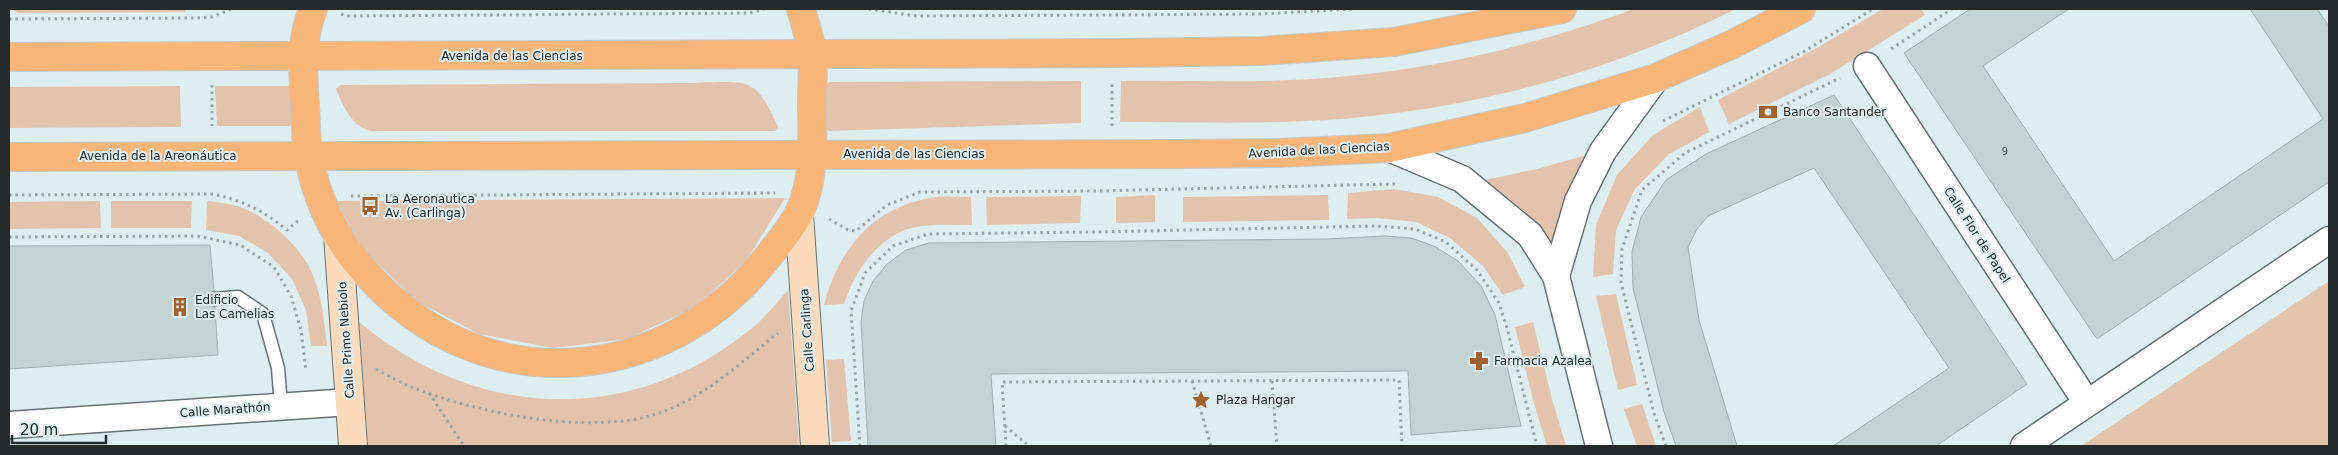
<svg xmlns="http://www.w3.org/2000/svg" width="2338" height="455" font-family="'DejaVu Sans',sans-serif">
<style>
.green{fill:#e4c3ac}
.building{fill:#c3d2d3;stroke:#a1afb0}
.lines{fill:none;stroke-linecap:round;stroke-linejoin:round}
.lane-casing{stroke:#667375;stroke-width:15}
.street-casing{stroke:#667375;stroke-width:29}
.secondary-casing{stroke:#667375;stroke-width:30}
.primary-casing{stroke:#c6c8c8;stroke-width:30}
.path{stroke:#99a5a6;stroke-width:3;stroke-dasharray:2.5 4;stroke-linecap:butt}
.lane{stroke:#fff;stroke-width:12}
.street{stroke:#fff;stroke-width:26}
.secondary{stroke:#fcdbbc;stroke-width:28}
.primary{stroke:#f9b678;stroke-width:28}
.labels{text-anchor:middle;stroke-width:4;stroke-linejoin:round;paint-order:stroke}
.number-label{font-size:10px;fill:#4c5454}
.street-label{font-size:12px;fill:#242a2a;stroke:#deedef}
.poi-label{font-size:12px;fill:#242a2a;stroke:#deedef;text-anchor:start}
</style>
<rect width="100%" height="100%" fill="#deedef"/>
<g class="green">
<path d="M11,9H185V12L18,13Z"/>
<path d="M1634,9H1736C1616,69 1486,106 1352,118C1275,125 1197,122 1120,122L1121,81C1196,80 1273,84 1348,76C1446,67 1541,43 1634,9Z"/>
<path d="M1883,9H1921L1925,15L1830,74L1729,124L1718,100L1815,49Z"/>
<path d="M1081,81V123L829,131L826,128V85L829,82Z"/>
<path d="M686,83C700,83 733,80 745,84C762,89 771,112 778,127L775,131H371C352,127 343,106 336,89L340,85Z"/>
<path d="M180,86L181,127L9,128V87Z"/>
<path d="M215,86H291L293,124L289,126H217Z"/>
<path d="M1700,107L1709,132L1669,154L1635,189L1616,230L1613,274L1593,277L1596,225L1617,175L1653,135Z"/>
<path d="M1587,155L1554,259C1532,222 1518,206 1485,180L1537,169Z"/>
<path d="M1394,189L1438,197L1477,218L1508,253L1525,287L1503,295L1483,266L1450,238L1416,222L1377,218L1347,219L1348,193Z"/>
<path d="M1155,195V222L1116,223V197Z"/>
<path d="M1328,195L1329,220L1183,222V197Z"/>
<path d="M1081,196L1080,223L987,225L986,197Z"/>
<path d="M971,197L972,225C955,225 938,224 921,226C882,231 855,269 844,304L824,305C838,252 869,211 925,199C939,195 956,197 971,197Z"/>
<path d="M785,198L747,260L696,307L627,339L553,348L479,334L416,301L364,250L336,201Z"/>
<path d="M100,201L101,228L9,229V202Z"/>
<path d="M111,201H192L191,228H111Z"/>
<path d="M207,201C216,202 225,203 233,205C263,212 298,243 311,271C322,294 324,321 327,346H311L306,310L292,279L268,253L239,236L206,230Z"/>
<path d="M2329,281V446H2081Z"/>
<path d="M788,290L799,446H368L359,322C475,419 626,427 746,333C762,321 775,305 788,290Z"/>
<path d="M1616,294L1637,385L1618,390L1596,296Z"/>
<path d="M1533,322L1552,399L1566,446H1547L1534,404L1515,327Z"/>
<path d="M844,359L851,441L832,442L826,360Z"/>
<path d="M1642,404L1656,446H1637L1624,409Z"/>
</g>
<g class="building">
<path d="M1970,9H2069L1983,66L2114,261L2323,119L2250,9H2317L2329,26V182L2097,339L1904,53Z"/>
<path d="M1834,95L2027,384L1936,446H1833L1949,368L1814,168L1708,216L1697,229L1688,247L1699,320L1737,446H1676L1664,412L1633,288L1632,252L1641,217L1666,180L1706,154Z"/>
<path d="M1385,236L1411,238L1434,246L1458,261L1481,286L1495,315L1521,426L1411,435L1408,371L991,374L996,446H868L861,322L864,301L873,281L887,264L906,250L929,243L1327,239Z"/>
<path d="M210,245L214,291L209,293L206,299L208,304L215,307L218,355L9,369V246Z"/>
</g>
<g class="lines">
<g class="lane-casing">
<path id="lane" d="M214,299L238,297L263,314L278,368L281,406"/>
</g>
<g class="street-casing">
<g id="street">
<path d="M1867,66L2087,403"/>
<path d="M1389,148L1462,179L1530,235L1556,276L1599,446"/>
<path d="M1556,276L1578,201L1603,151L1656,78"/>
<path d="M9,425L350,402"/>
<path d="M2024,446L2329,240"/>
</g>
</g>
<g class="secondary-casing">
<g id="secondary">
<path d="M799,214L815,446"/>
<path d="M338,235L353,446"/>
</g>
</g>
<g class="primary-casing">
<g id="primary">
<path d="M313,9C297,50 305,86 306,128C308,183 330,234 367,274C480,401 663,389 767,258C778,244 791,229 799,213C816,179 812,135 812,98C812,84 814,67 812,53C810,38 805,23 801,9"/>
<path d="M9,57L1124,53L1261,51L1394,42L1562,9"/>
<path d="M9,157L1181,154L1279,153L1389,148L1525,118L1656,78L1733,44L1801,9"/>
</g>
</g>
<g class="path">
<path d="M869,9L917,16L1260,14L1353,9"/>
<path d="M341,14L347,16L750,13L764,9"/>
<path d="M9,19L194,18L212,17L231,9"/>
<path d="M1891,49L1952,9"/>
<path d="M212,85V126"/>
<path d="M1663,121L1803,52L1873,9"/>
<path d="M1112,126V82"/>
<path d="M9,195L213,194C244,201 262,210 287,230L298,221"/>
<path d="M351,196L775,193"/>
<path d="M829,219L848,230L856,231L887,205L920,192L1093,191L1395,184"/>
<path d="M9,237L198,236L240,245L274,267L291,296L301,330L306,371"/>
<path d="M376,369C389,376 401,383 414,388C480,414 602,439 670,409C710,392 744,360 778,333"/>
<path d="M1192,381L1211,446"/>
<path d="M1272,381L1277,446"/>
<path d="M429,393L464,446"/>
<path d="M1005,426L1029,446"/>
<path d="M860,446L851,311L865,273L893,246L928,234L1093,232L1376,226L1415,229L1446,242L1477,270L1499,303L1507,328L1537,446"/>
<path d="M1006,446L1002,382L1399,380L1402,446"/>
<path d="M1666,446L1654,413L1621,283L1622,249L1642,190L1685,153L1840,78"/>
</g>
<use href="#lane" class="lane"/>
<use href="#street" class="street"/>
<use href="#secondary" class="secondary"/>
<use href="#primary" class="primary"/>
</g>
<defs>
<g id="bank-bare" transform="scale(1.5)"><path d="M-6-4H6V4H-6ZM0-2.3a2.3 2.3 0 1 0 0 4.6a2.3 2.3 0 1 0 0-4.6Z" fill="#a1602c" stroke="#deedef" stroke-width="2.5" paint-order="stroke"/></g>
<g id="bus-bare" transform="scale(1.5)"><path d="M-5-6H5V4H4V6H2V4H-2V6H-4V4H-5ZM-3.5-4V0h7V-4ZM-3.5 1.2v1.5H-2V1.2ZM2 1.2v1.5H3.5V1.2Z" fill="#a1602c" stroke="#deedef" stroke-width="2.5" paint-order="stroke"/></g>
<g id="building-bare" transform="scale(1.5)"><path d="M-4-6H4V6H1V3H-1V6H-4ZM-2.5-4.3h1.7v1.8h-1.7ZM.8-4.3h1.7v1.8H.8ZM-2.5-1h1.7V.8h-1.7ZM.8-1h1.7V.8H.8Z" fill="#a1602c" stroke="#deedef" stroke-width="2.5" paint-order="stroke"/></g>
<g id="pharmacy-bare" transform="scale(1.5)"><path d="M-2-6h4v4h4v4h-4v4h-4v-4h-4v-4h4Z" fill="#a1602c" stroke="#deedef" stroke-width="2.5" paint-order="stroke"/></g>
<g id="sight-bare" transform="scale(1.5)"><path d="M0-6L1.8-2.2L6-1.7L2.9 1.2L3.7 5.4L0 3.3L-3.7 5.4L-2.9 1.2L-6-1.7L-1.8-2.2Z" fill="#a1602c" stroke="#deedef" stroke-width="2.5" paint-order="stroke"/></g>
</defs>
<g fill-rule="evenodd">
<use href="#bank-bare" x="1768" y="112"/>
<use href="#bus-bare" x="370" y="206"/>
<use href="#building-bare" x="180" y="307"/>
<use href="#pharmacy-bare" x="1479" y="361"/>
<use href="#sight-bare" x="1201" y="400"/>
</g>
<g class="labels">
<g class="number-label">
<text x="2005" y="155">9</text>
</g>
<g class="street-label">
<text x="512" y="60">Avenida de las Ciencias</text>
<text transform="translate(1319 150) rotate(-3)" y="4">Avenida de las Ciencias</text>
<text x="914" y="158">Avenida de las Ciencias</text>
<text x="158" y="160">Avenida de la Areonáutica</text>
<text transform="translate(1977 235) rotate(57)" y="4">Calle Flor de Papel</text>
<text transform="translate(807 330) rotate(-94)" y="4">Calle Carlinga</text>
<text transform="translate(346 340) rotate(-94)" y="4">Calle Primo Nebiolo</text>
<text transform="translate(225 410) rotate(-4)" y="4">Calle Marathón</text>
</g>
<g class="poi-label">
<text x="1783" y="116">Banco Santander</text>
<text x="385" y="203">La Aeronautica<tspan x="385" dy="14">Av. (Carlinga)</tspan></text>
<text x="195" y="304">Edificio<tspan x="195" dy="14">Las Camelias</tspan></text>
<text x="1494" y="365">Farmacia Azalea</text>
<text x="1216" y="404">Plaza Hangar</text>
</g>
</g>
<rect width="2338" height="455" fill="none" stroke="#242a2a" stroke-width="20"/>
<path d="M12 435v8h94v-8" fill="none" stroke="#242a2a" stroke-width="2.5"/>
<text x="20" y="435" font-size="15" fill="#242a2a" stroke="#deedef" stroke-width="4" paint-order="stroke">20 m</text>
</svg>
